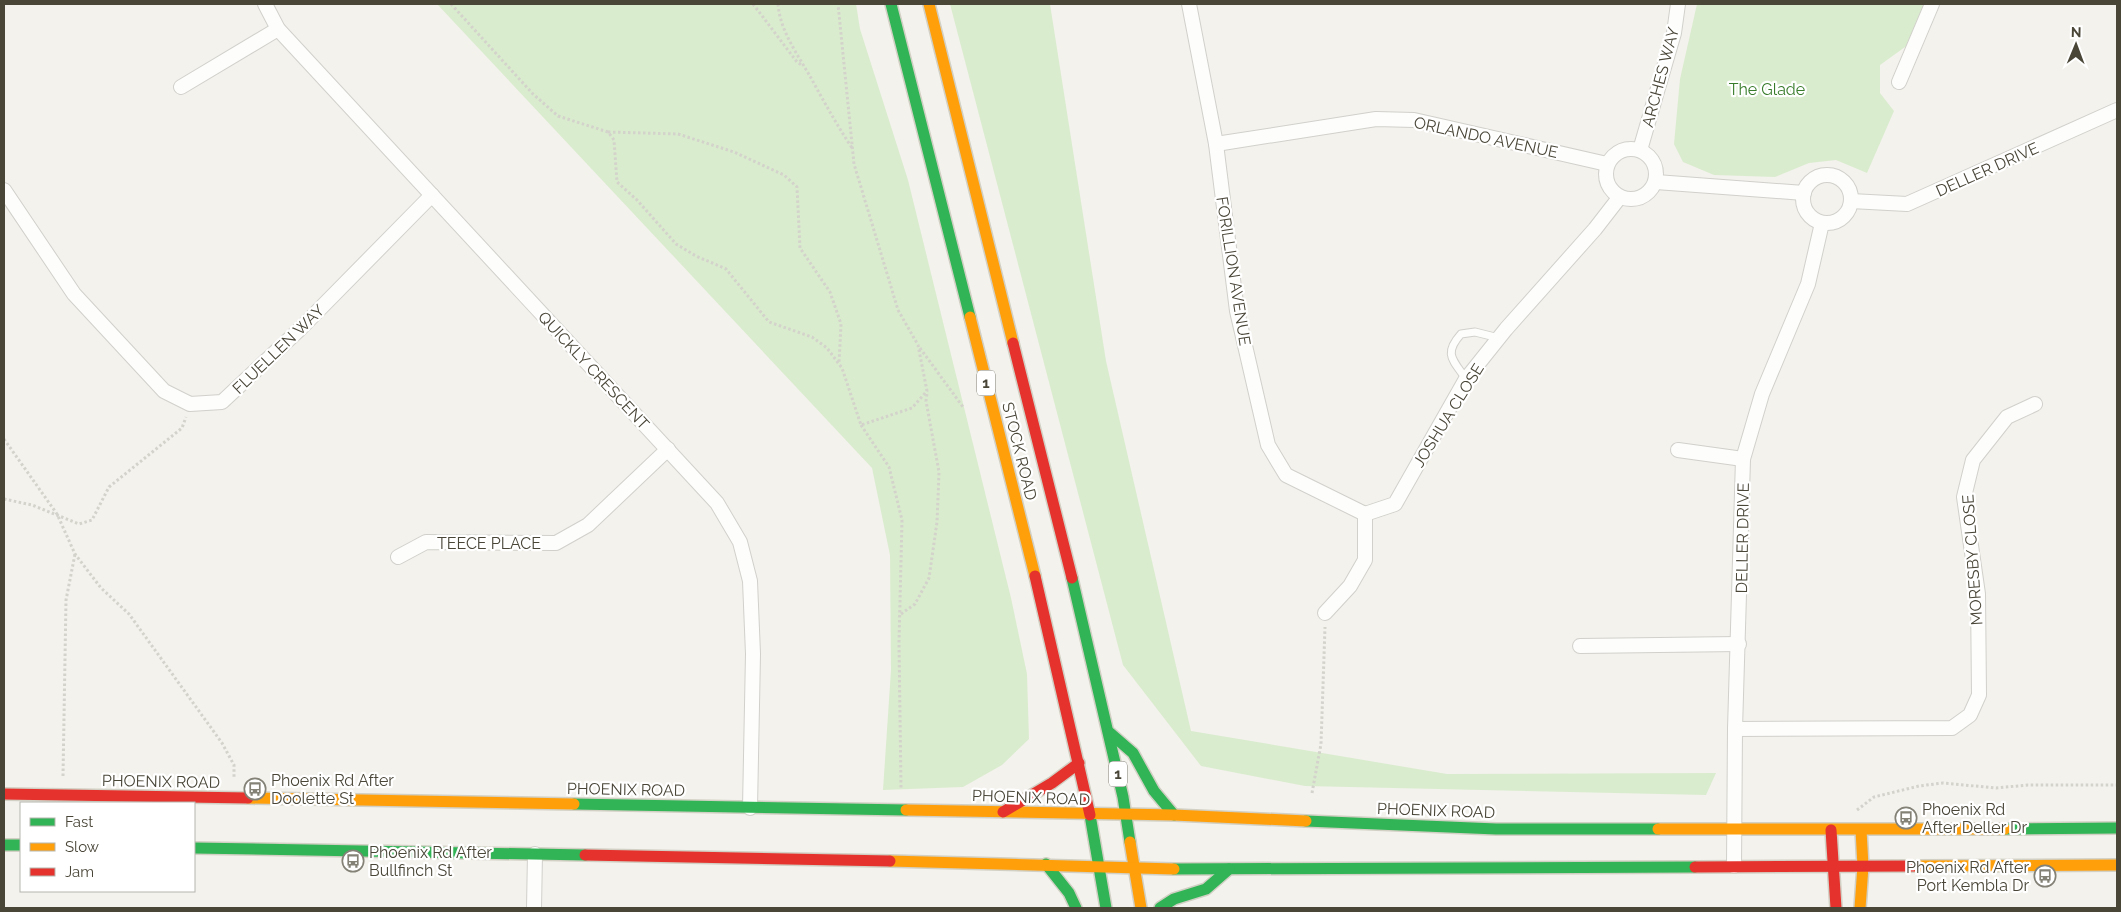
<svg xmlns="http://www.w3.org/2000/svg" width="2121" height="912" font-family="Raleway,sans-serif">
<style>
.green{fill:#daecce}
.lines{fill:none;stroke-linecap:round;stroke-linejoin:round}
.lane-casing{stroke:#d1d0cb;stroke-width:9}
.street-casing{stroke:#d1d0cb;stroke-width:16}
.fast-casing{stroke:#d2d0c4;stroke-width:14}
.slow-casing{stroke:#d2d0c4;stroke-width:14}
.jam-casing{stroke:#d2d0c4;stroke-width:14}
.path{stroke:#d3d2cb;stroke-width:3;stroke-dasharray:2.5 2.5;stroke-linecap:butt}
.lane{stroke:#fdfdfc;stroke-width:7}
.street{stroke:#fdfdfc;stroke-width:14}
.fast{stroke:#30b455;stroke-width:11}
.slow{stroke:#ff9f0a;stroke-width:11}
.jam{stroke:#e5322d;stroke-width:11}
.labels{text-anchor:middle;stroke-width:4.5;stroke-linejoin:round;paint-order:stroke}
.shield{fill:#fff;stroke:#807e74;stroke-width:1}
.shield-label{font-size:15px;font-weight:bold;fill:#494638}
.street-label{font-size:16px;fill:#494638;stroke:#fff}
.park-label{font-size:16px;fill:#387c2b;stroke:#fff}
.poi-label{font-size:16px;fill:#494638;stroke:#fff;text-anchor:start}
</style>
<rect width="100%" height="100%" fill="#f3f2ed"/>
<g class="green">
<path d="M437,4H856L860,29L908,180L1011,598L1027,674L1029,739L1002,765L963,787L883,790L891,670L890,555L872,468Z"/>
<path d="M950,4H1050L1106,361L1191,731L1447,774L1716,773L1706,795L1305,786L1201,766L1123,665Z"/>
<path d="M1697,4H1927L1912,42L1880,65V93L1894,111L1867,173L1836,160L1809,163L1775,177L1714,175L1683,162L1674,144L1680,79Z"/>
</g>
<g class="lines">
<g class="lane-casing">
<path id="lane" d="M1466,379C1453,360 1443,354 1461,334L1475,332L1499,338"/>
</g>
<g class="street-casing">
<g id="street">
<path d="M265,4L278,29L717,503L740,542L750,581L753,654L750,808"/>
<path d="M1189,4L1216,144L1237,311L1268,445L1286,475L1365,514"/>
<path d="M1899,82L1932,4"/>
<path d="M181,87L278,29"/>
<path d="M1216,144L1376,119L1414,120L1607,164"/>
<circle cx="1631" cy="174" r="25"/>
<path d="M1640,150L1674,33L1678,4"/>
<circle cx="1827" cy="199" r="24"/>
<path d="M1656,182L1804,193"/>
<path d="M4,190L74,294L164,391L190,404L222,402L300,329L432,195"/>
<path d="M1851,201L1907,204L2117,110"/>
<path d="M1678,450L1743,459"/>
<path d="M1365,514L1395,504L1466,379L1506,329L1595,229L1619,198"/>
<path d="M398,557L426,542L556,543L588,525L668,449"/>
<path d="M1325,613L1350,586L1365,560V514"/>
<path d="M1580,646L1739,644"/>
<path d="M1735,729L1952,728L1970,715L1979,695L1978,594L1964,497L1973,460L2007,417L2035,404"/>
<path d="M1734,866L1735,729L1743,459L1762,394L1808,284L1822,223"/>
<path d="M534,908L535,854"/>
</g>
</g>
<g class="fast-casing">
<g id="fast">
<path d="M891,4L970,317"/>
<path d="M1072,578L1123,797L1130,842"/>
<path d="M1110,733L1133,753L1154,791L1174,815"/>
<path d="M574,804L906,810"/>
<path d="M1090,815L1106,908"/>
<path d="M1306,821L1496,829H1658"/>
<path d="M2005,829L2117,828"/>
<path d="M4,845H21"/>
<path d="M194,848L585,855"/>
<path d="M1046,864L1069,893L1076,908"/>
<path d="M1174,869L1695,867"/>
<path d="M1160,908L1174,899L1206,889L1229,869"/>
</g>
</g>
<g class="slow-casing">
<g id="slow">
<path d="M929,4L1013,343"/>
<path d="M970,317L1035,576"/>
<path d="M248,798L574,804"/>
<path d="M906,810L1174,815L1306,821"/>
<path d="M1658,829H2005"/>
<path d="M1130,842L1141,908"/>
<path d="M890,861L1174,869"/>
<path d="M1916,866L2117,865"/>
<path d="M1860,908L1863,866L1861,830"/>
</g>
</g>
<g class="jam-casing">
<g id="jam">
<path d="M1013,343L1072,578"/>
<path d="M1035,576L1090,815"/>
<path d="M4,794L248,798"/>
<path d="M1003,812L1052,783L1079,763"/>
<path d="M1831,830L1836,908"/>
<path d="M585,855L890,861"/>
<path d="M1695,867L1916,866"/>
</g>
</g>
<g class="path">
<path d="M451,4L533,94L558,116L608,132L614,140L617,182L637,200L676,244L696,256L726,269L769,322L812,337L827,348L842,368L861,425L912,408L927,391L918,345L898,310L854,164L838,4"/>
<path d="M753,4L797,62L803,66"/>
<path d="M778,4C780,31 798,55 811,78C824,102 837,125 852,148"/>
<path d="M608,132L678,134L734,152L784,175L797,187L800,248L830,292L841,324L839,363"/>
<path d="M920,348L963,407"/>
<path d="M861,425L889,467L902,520L899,642L901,788"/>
<path d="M4,439L57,514L75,554L101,588L129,614L222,743L234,765V779"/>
<path d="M4,499L32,505L79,524L92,520L109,487L182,428L186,417"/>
<path d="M901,614L915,604L929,578L937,522L939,472L926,401L927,393"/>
<path d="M63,776L66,600L75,554"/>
<path d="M1312,793L1321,744L1325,627"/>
<path d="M1857,810L1874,797L1919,786L1943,783L1996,788L2028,785H2117"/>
</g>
<use href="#lane" class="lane"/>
<use href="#street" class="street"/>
<use href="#fast" class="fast"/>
<use href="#slow" class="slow"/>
<use href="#jam" class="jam"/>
</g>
<defs>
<g id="bus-ring" transform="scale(1.125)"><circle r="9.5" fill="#fff" stroke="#848277" stroke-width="1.5"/><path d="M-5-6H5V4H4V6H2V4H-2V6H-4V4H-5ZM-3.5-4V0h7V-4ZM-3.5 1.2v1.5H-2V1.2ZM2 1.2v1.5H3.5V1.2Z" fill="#848277"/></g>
</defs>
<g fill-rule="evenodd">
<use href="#bus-ring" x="255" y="789"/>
<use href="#bus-ring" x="1906" y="818"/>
<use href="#bus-ring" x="353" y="861"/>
<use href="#bus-ring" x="2045" y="876"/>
</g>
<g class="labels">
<g class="shield">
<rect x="977" y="370.5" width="18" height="25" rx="4"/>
<rect x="1109" y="761.5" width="18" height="25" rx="4"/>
</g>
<g class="shield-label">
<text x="986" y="388">1</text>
<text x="1118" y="779">1</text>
</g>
<g class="street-label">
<text transform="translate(1660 77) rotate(-75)" y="6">ARCHES WAY</text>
<text transform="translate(1486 137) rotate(12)" y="6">ORLANDO AVENUE</text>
<text transform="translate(1987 169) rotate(-24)" y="6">DELLER DRIVE</text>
<text transform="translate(1234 271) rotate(81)" y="6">FORILLION AVENUE</text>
<text transform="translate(278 349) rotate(-44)" y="6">FLUELLEN WAY</text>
<text transform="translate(594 370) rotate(47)" y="6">QUICKLY CRESCENT</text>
<text transform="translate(1448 415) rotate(-58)" y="6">JOSHUA CLOSE</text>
<text transform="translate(1020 451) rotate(76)" y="6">STOCK ROAD</text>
<text transform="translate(1742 538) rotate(-89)" y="6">DELLER DRIVE</text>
<text x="489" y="549">TEECE PLACE</text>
<text transform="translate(1972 560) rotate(-94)" y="6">MORESBY CLOSE</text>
<text transform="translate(161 781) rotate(1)" y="6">PHOENIX ROAD</text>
<text transform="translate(626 789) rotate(1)" y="6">PHOENIX ROAD</text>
<text transform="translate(1031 797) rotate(2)" y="6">PHOENIX ROAD</text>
<text transform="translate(1436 810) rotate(2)" y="6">PHOENIX ROAD</text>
</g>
<g class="park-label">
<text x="1767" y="95">The Glade</text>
</g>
<g class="poi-label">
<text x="271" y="786">Phoenix Rd After<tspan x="271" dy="18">Doolette St</tspan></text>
<text x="1922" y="815">Phoenix Rd<tspan x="1922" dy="18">After Deller Dr</tspan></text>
<text x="369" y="858">Phoenix Rd After<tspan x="369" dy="18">Bullfinch St</tspan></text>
<text x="2029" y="873" text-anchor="end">Phoenix Rd After<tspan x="2029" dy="18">Port Kembla Dr</tspan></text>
</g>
</g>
<rect width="2121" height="912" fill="none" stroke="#494638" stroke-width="10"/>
<rect x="20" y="802" width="175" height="90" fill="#ffffff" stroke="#b6b5af"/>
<rect x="30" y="818" width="25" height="8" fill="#30b455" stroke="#b6b5af"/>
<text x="65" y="827" font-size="15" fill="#494638">Fast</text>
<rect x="30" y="843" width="25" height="8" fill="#ff9f0a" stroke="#b6b5af"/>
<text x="65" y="852" font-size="15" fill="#494638">Slow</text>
<rect x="30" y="868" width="25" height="8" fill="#e5322d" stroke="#b6b5af"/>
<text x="65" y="877" font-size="15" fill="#494638">Jam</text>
<g transform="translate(2076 45) rotate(1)" stroke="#ffffff" stroke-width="4" paint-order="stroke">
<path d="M0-4L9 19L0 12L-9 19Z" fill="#494638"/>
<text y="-8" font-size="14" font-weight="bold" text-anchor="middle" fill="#494638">N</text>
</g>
</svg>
